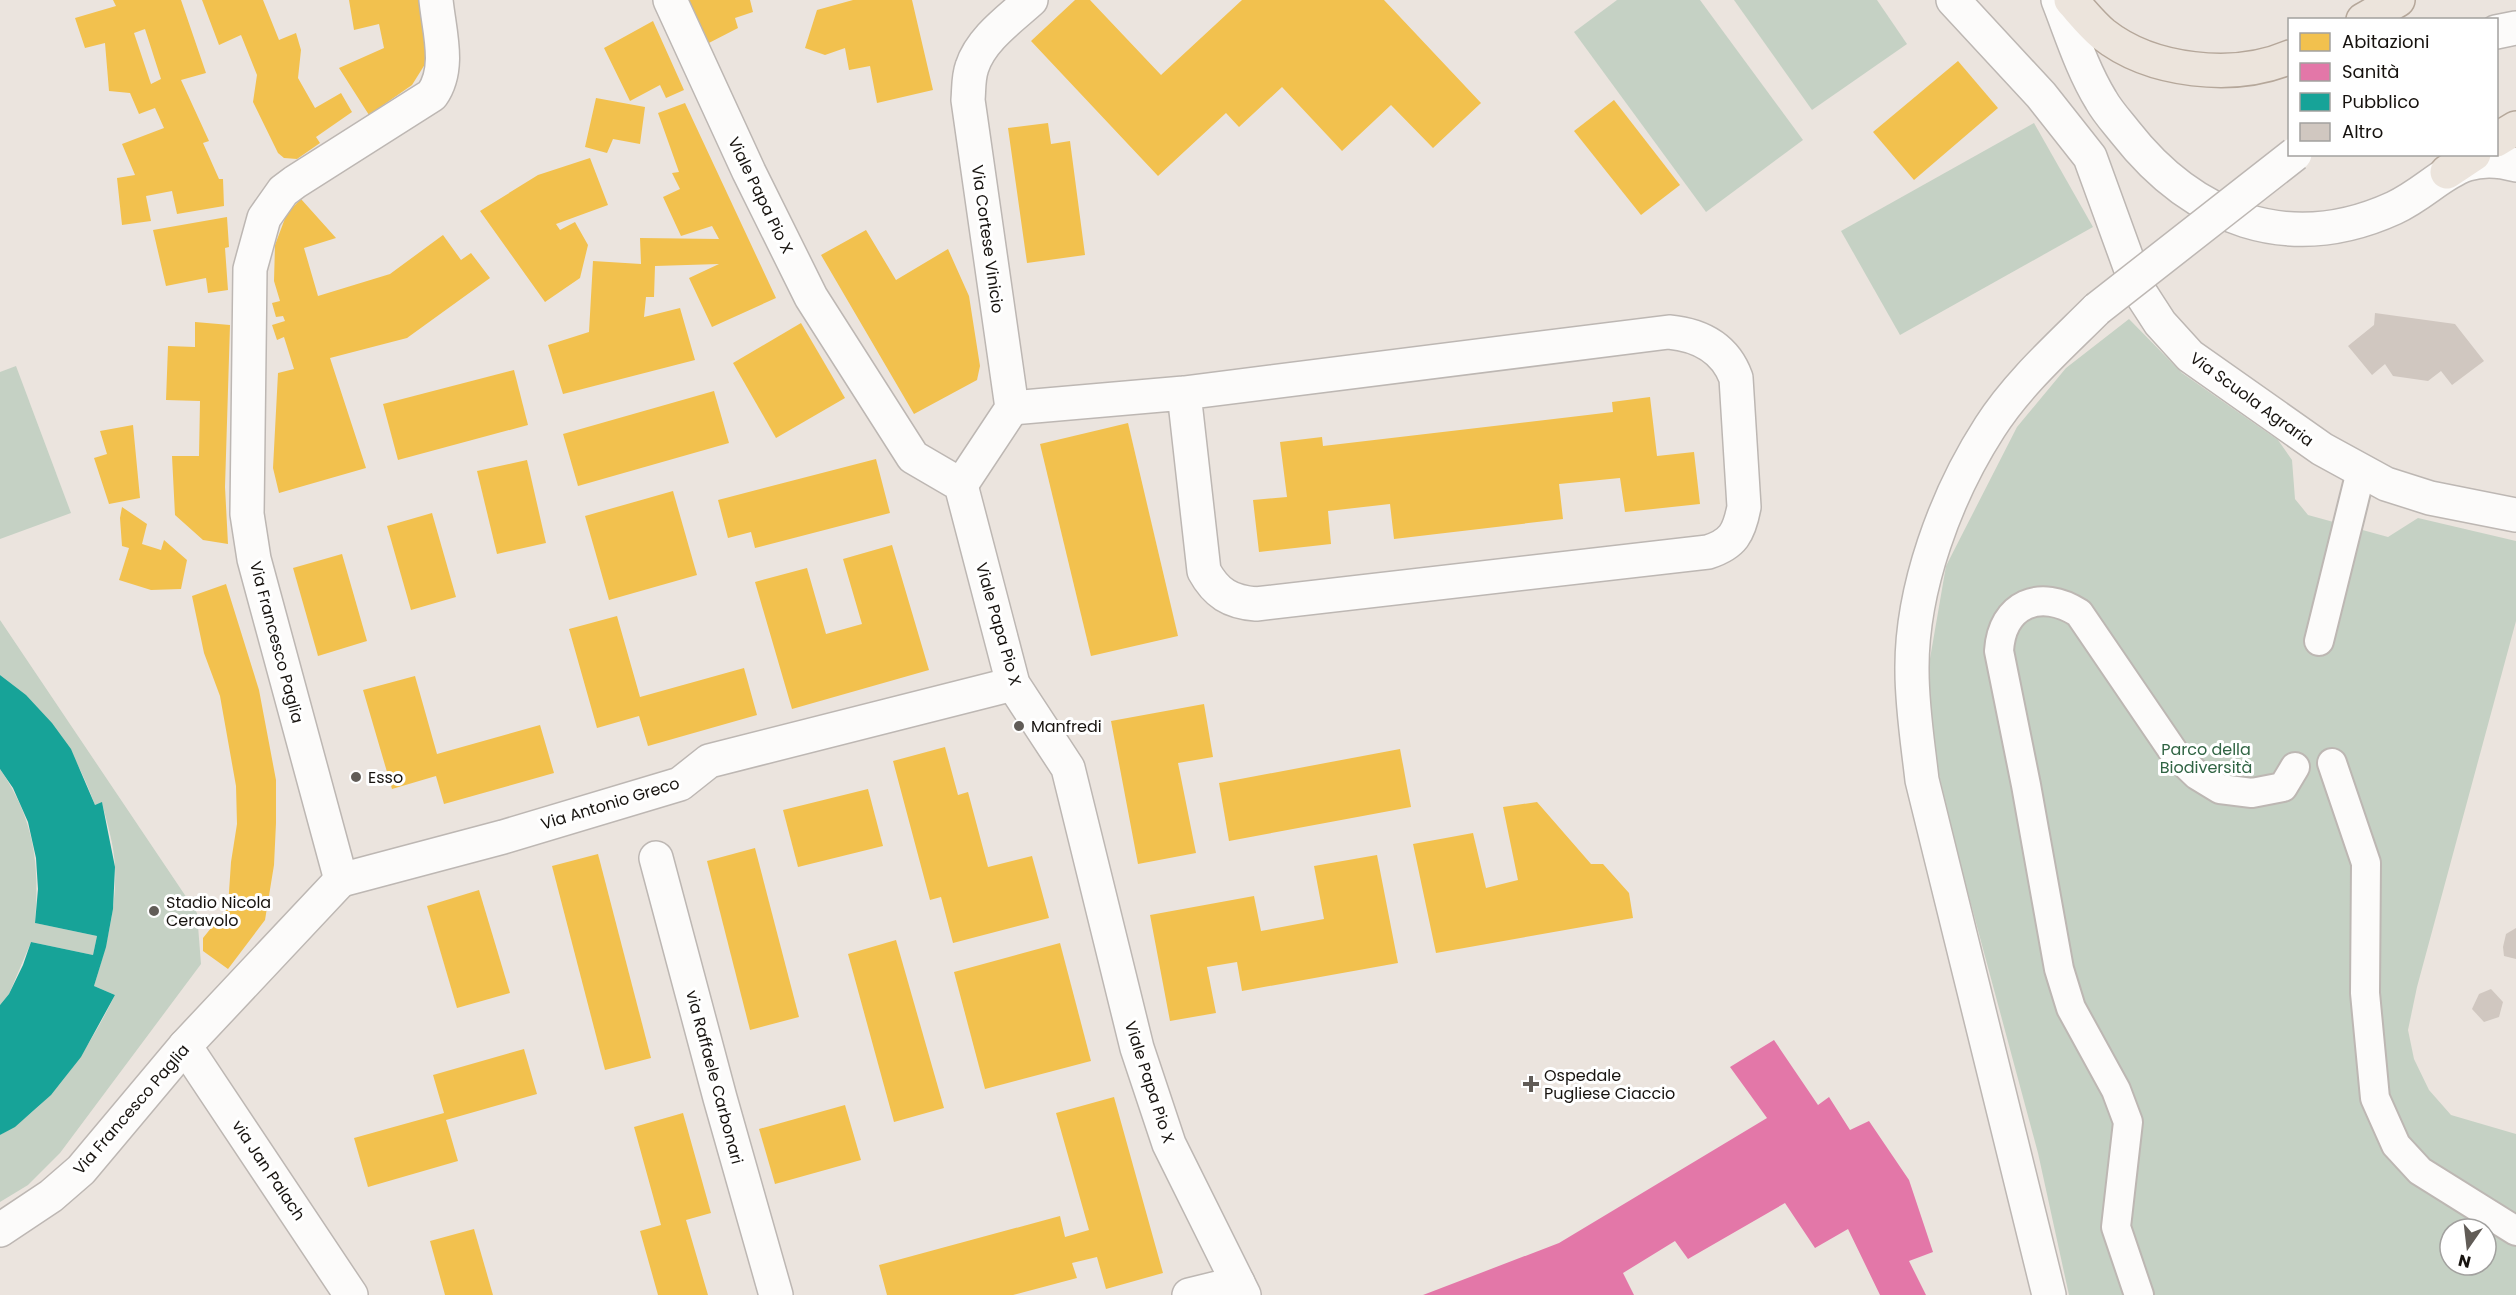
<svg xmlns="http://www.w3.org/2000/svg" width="2516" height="1295" font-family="Poppins,sans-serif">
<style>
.green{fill:#c5d1c4;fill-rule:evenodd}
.homes{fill:#f2c14e;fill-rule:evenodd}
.health{fill:#e377a8}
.public{fill:#17a398}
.building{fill:#d0c7c0}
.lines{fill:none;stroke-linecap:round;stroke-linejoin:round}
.pedestrian-casing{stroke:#bdb7b3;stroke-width:32}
.minor-casing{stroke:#bdb7b3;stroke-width:36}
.tertiary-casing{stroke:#bdb7b3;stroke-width:36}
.trunk-casing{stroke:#b5a79a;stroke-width:36}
.pedestrian{stroke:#fcfbfa;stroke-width:28}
.minor{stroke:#fcfbfa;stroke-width:33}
.tertiary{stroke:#fcfbfa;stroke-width:33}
.trunk{stroke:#ece4dc;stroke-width:33}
.tertiary-bridge-casing{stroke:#bdb7b3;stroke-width:36;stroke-linecap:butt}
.tertiary-bridge{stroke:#fcfbfa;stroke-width:33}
.poi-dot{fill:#615c57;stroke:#fff;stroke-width:2}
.labels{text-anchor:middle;stroke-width:6;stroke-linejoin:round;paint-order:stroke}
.street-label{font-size:16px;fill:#17130f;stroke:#fff}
.poi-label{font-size:16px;fill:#17130f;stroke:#fff;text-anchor:start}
.park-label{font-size:16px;fill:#306443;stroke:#fff}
</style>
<rect width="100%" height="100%" fill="#ebe4de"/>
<g class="green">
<path d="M1617,0H1700L1803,140L1706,212L1574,32Z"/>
<path d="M1734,0H1877L1907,44L1812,110Z"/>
<path d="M2034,123L2093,227L1900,335L1841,231Z"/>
<path d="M2129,319L2182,373L2278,440L2292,460L2295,499L2308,515L2388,537L2418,518L2516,541V621L2417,987L2408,1030L2414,1059L2429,1090L2451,1115L2516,1134V1295H2069L2038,1153L1958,856L1936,762L1927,676L1946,566L2017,427L2066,368ZM2450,1229H2486V1265H2450Z"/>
<path d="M16,366L71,513L0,539V372Z"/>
<path d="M0,620L197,913L201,964L60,1153L28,1185L0,1202V1135C54,1104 88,1050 115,995L94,986C106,947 117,908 115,867C114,845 107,823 102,803L95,805C73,746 50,713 0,675Z"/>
<path d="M0,769C34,819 40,863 35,923L97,936L93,955L31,942L9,994L0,1005Z"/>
</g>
<g class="homes">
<path d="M113,0H181L206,73L181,80L209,141L203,143L219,179H223L224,206L177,214L172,191L146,196L151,221L122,225L117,178L135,175L122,144L164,128L155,108L139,114L130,93L109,91L105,43L85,48L75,18L116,6ZM145,29L161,79L151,84L134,33Z"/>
<path d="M202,0H263L279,40L296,33L301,50L298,78L315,108L341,93L352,112L316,137L320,143L297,159L284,158L278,153L253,102L257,75L241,35L219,45Z"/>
<path d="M349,0H420L424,24L427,61L412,85L369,115L339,68L384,48L379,24L354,30Z"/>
<path d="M683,0H750L753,12L735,18L738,28L703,46Z"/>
<path d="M853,0H912L933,90L877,103L870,66L849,70L845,48L825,55L805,48L817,10Z"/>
<path d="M1075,0H1090L1161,75L1242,0H1384L1481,103L1433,148L1391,105L1342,151L1282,87L1239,127L1226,113L1158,176L1031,41Z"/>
<path d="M653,21L684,90L666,98L660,85L630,101L604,48Z"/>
<path d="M1958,61L1998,108L1914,180L1873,132Z"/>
<path d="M596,98L645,107L640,144L613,139L607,153L585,147Z"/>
<path d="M1614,100L1680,185L1641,215L1574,131Z"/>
<path d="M685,103L776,298L712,327L689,278L719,264L655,266L654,297H646L644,317L680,308L695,360L563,394L548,345L589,332L593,261L641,264L640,238L719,239L712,226L681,236L663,197L680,189L672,173L679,172L658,113Z"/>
<path d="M1048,123L1051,144L1070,141L1085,255L1027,263L1008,128Z"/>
<path d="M590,158L608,205L556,224L560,230L575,222L588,245L580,278L545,302L480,211L538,175Z"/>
<path d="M301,199L336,238L304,248L318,296L390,274L443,235L461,260L471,253L490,278L407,338L330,358L366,468L279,493L273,468L278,373L294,369L284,337L277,340L272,325L285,321L283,316L276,317L272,303L280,301L274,281L275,245L287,213Z"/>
<path d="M227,217L229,247L225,248L228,290L208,293L206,278L166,286L153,230Z"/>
<path d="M866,230L896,280L948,249L969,296L980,366L977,380L914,414L821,255Z"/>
<path d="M195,322L230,325L225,487L228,544L203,540L175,515L172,456H199L200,401L166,400L168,346L195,347Z"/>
<path d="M801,323L845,398L776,438L733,363Z"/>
<path d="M514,370L528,425L398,460L383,404Z"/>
<path d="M714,391L729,443L578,486L563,434Z"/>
<path d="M1650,397L1657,456L1694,452L1700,504L1625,512L1620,478L1559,484L1563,519L1394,539L1390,504L1328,511L1331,544L1259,552L1253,500L1287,497L1280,442L1322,437L1323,446L1613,412L1612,402Z"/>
<path d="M1128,423L1178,636L1091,656L1040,444Z"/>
<path d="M133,425L140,498L109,504L94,458L107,454L100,431Z"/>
<path d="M876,459L890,513L755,548L751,532L728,538L718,500Z"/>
<path d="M527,460L546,543L497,554L477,471Z"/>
<path d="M673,491L697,575L609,600L585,516Z"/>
<path d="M122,507L147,524L142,544L161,550L164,540L187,560L181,589L151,590L119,580L129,548L122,546L120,518Z"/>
<path d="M432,513L456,597L411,610L387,526Z"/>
<path d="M892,545L929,670L792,709L755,582L807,568L826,634L862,624L843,559Z"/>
<path d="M342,554L367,641L318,656L293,568Z"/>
<path d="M226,584L259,690L276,780V823L274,865L265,920L228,969L203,951V938L228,907L231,862L237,824L236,786L220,696L204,653L192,596Z"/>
<path d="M617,616L640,697L744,668L757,715L648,746L639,716L597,728L569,629Z"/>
<path d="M415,676L437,754L540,725L554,773L444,804L436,776L392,789L363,690Z"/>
<path d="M1204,704L1213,757L1178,763L1196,853L1138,864L1111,721Z"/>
<path d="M945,747L958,795L968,792L988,867L1032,856L1049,918L953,943L941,897L930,900L893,761Z"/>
<path d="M1400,749L1411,807L1229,841L1219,783Z"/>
<path d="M868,789L883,846L798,867L783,810Z"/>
<path d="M1537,802L1591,864H1603L1629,893L1633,918L1436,953L1413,844L1473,833L1486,888L1518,880L1503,807Z"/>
<path d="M755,848L799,1017L750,1030L707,861Z"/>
<path d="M598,854L651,1058L605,1070L552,866Z"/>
<path d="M1377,855L1398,963L1242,991L1237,962L1207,967L1216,1013L1170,1021L1150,915L1254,896L1261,931L1324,919L1314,866Z"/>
<path d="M479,890L510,993L457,1008L427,906Z"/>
<path d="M896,940L944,1108L894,1122L848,954Z"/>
<path d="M1060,943L1091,1061L985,1089L954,972Z"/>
<path d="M524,1049L537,1094L446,1120L458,1161L368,1187L354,1138L444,1113L433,1075Z"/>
<path d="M1114,1097L1163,1273L1106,1289L1097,1257L1072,1263L1077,1278L1013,1295H887L879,1265L1060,1216L1065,1237L1089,1230L1056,1113Z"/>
<path d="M845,1105L861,1160L775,1184L759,1129Z"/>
<path d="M683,1113L711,1213L686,1220L708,1295H658L640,1231L661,1225L634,1127Z"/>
<path d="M474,1229L493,1295H445L430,1241Z"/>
</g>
<path class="health" d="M1774,1040L1818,1105L1829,1097L1850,1130L1869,1121L1909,1180L1933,1252L1909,1261L1926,1295H1880L1848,1229L1815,1248L1785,1203L1688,1259L1675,1241L1623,1273L1634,1295H1423L1559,1243L1767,1118L1730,1067Z"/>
<path class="public" d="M0,675L26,695L52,723L71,749L95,805L102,802L115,867L113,909L106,947L94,986L115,995L81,1057L51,1095L15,1127L0,1135V1005L9,994L23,965L31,942L93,955L97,936L35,923L38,889L36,858L28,822L13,788L0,769Z"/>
<g class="building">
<path d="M2375,313L2455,324L2484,361L2452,385L2441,371L2428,381L2393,376L2385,364L2372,375L2348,346L2374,325Z"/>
<path d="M2516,928V959L2504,956L2503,947L2506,934Z"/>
<path d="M2491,989L2503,1002L2499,1017L2484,1022L2472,1009L2479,994Z"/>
</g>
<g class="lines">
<g class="pedestrian-casing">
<g id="pedestrian">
<path d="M2319,641L2361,471"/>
<path d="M2332,763L2366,863L2365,993L2375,1098L2396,1145L2420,1171L2516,1231"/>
<path d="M2139,1295L2116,1227L2128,1122L2116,1090L2071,1008L2059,969L2026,785L1999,651C2002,604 2040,588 2079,613L2175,754L2197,775L2220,789L2252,793L2283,787L2295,767"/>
</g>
</g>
<g class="minor-casing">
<g id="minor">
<path d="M670,0L749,172L811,297L913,457L961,485L1013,684L1068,768L1137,1048L1169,1144L1244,1295"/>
<path d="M1953,0L2041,95L2090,157L2138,289L2160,323L2190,356L2322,449L2386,484L2430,498L2516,515"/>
<path d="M1012,408L1184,393L1669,332C1700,335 1725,348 1736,378L1744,507C1739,533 1733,544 1708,552L1256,604C1230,602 1216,593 1204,571L1184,393"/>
<path d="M961,485L1012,408L968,100C969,90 968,78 972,67C981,39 1010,19 1031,0"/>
<path d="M656,858L720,1098L776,1295"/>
<path d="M341,880L254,559L247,514L250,269L264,218L283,191L295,182L432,95C451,68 439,31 436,0"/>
<path d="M341,880L503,837L680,784L709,761L1013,684"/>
<path d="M185,1046L351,1295"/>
<path d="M0,1230L51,1196L81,1170L185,1046L341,880"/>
<path d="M1189,1295L1238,1283"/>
</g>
</g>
<g class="tertiary-casing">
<g id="tertiary">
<path d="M2058,0C2071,33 2082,69 2101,100C2107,111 2117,122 2125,132C2193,219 2289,256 2394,208C2439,187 2457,148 2516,165"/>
<path d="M2496,32L2516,28"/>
<path d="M2049,1295L1922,780C1918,744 1912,708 1912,671C1911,589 1946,495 1990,427C2018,383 2060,346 2097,309"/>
</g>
</g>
<g class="trunk-casing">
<g id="trunk">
<path d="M2071,0C2081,11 2091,24 2103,34C2151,72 2234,81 2290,57"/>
<path d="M2363,20L2398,0"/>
<path d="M2496,140L2516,128"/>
<path d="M2447,172L2474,154"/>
</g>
</g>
<use href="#pedestrian" class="pedestrian"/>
<use href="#minor" class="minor"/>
<use href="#tertiary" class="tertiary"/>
<use href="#trunk" class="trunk"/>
<g class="tertiary-bridge-casing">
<path id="tertiary-bridge" d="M2097,309L2295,154"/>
</g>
<use href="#tertiary-bridge" class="tertiary-bridge"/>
</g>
<g class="poi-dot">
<circle cx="1019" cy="726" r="6"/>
<circle cx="356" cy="777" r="6"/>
<circle cx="154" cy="911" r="6"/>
<path d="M1528 1075h6v6h6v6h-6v6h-6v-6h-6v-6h6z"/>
</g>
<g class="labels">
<g class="street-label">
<text transform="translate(761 195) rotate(64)" y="6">Viale Papa Pio X</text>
<text transform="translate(988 239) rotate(82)" y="6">Via Cortese Vinicio</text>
<text transform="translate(2252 399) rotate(36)" y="6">Via Scuola Agraria</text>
<text transform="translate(999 624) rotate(74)" y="6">Viale Papa Pio X</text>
<text transform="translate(277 642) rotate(75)" y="6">Via Francesco Paglia</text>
<text transform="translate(610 803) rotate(-17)" y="6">Via Antonio Greco</text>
<text transform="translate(715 1077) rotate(75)" y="6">via Raffaele Carbonari</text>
<text transform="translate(1150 1082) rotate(72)" y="6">Viale Papa Pio X</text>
<text transform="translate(131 1109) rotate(-49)" y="6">Via Francesco Paglia</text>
<text transform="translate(269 1170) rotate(56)" y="6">via Jan Palach</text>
</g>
<g class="poi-label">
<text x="1031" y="732">Manfredi</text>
<text x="368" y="783">Esso</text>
<text x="166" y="908">Stadio Nicola<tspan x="166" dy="18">Ceravolo</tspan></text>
<text x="1544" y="1081">Ospedale<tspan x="1544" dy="18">Pugliese Ciaccio</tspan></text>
</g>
<g class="park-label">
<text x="2206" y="755">Parco della<tspan x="2206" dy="18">Biodiversità</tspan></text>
</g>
</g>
<rect x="2288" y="18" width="210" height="138" fill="#ffffff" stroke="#a2a19f" stroke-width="1.5"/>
<rect x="2300" y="33" width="30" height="18" fill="#f2c14e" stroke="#a2a19f" stroke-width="1.5"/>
<text x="2342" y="48" font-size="18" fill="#17130f">Abitazioni</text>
<rect x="2300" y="63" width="30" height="18" fill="#e377a8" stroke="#a2a19f" stroke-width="1.5"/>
<text x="2342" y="78" font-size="18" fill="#17130f">Sanità</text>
<rect x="2300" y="93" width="30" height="18" fill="#17a398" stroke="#a2a19f" stroke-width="1.5"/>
<text x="2342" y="108" font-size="18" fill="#17130f">Pubblico</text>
<rect x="2300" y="123" width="30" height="18" fill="#d0c7c0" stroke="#a2a19f" stroke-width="1.5"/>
<text x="2342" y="138" font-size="18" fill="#17130f">Altro</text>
<g transform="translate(2468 1247) rotate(194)"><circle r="28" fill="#ffffff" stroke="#a2a19f" stroke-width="1.5"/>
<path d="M0-4.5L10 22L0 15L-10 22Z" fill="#615c57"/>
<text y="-9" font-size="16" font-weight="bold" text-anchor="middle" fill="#17130f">N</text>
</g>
</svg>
